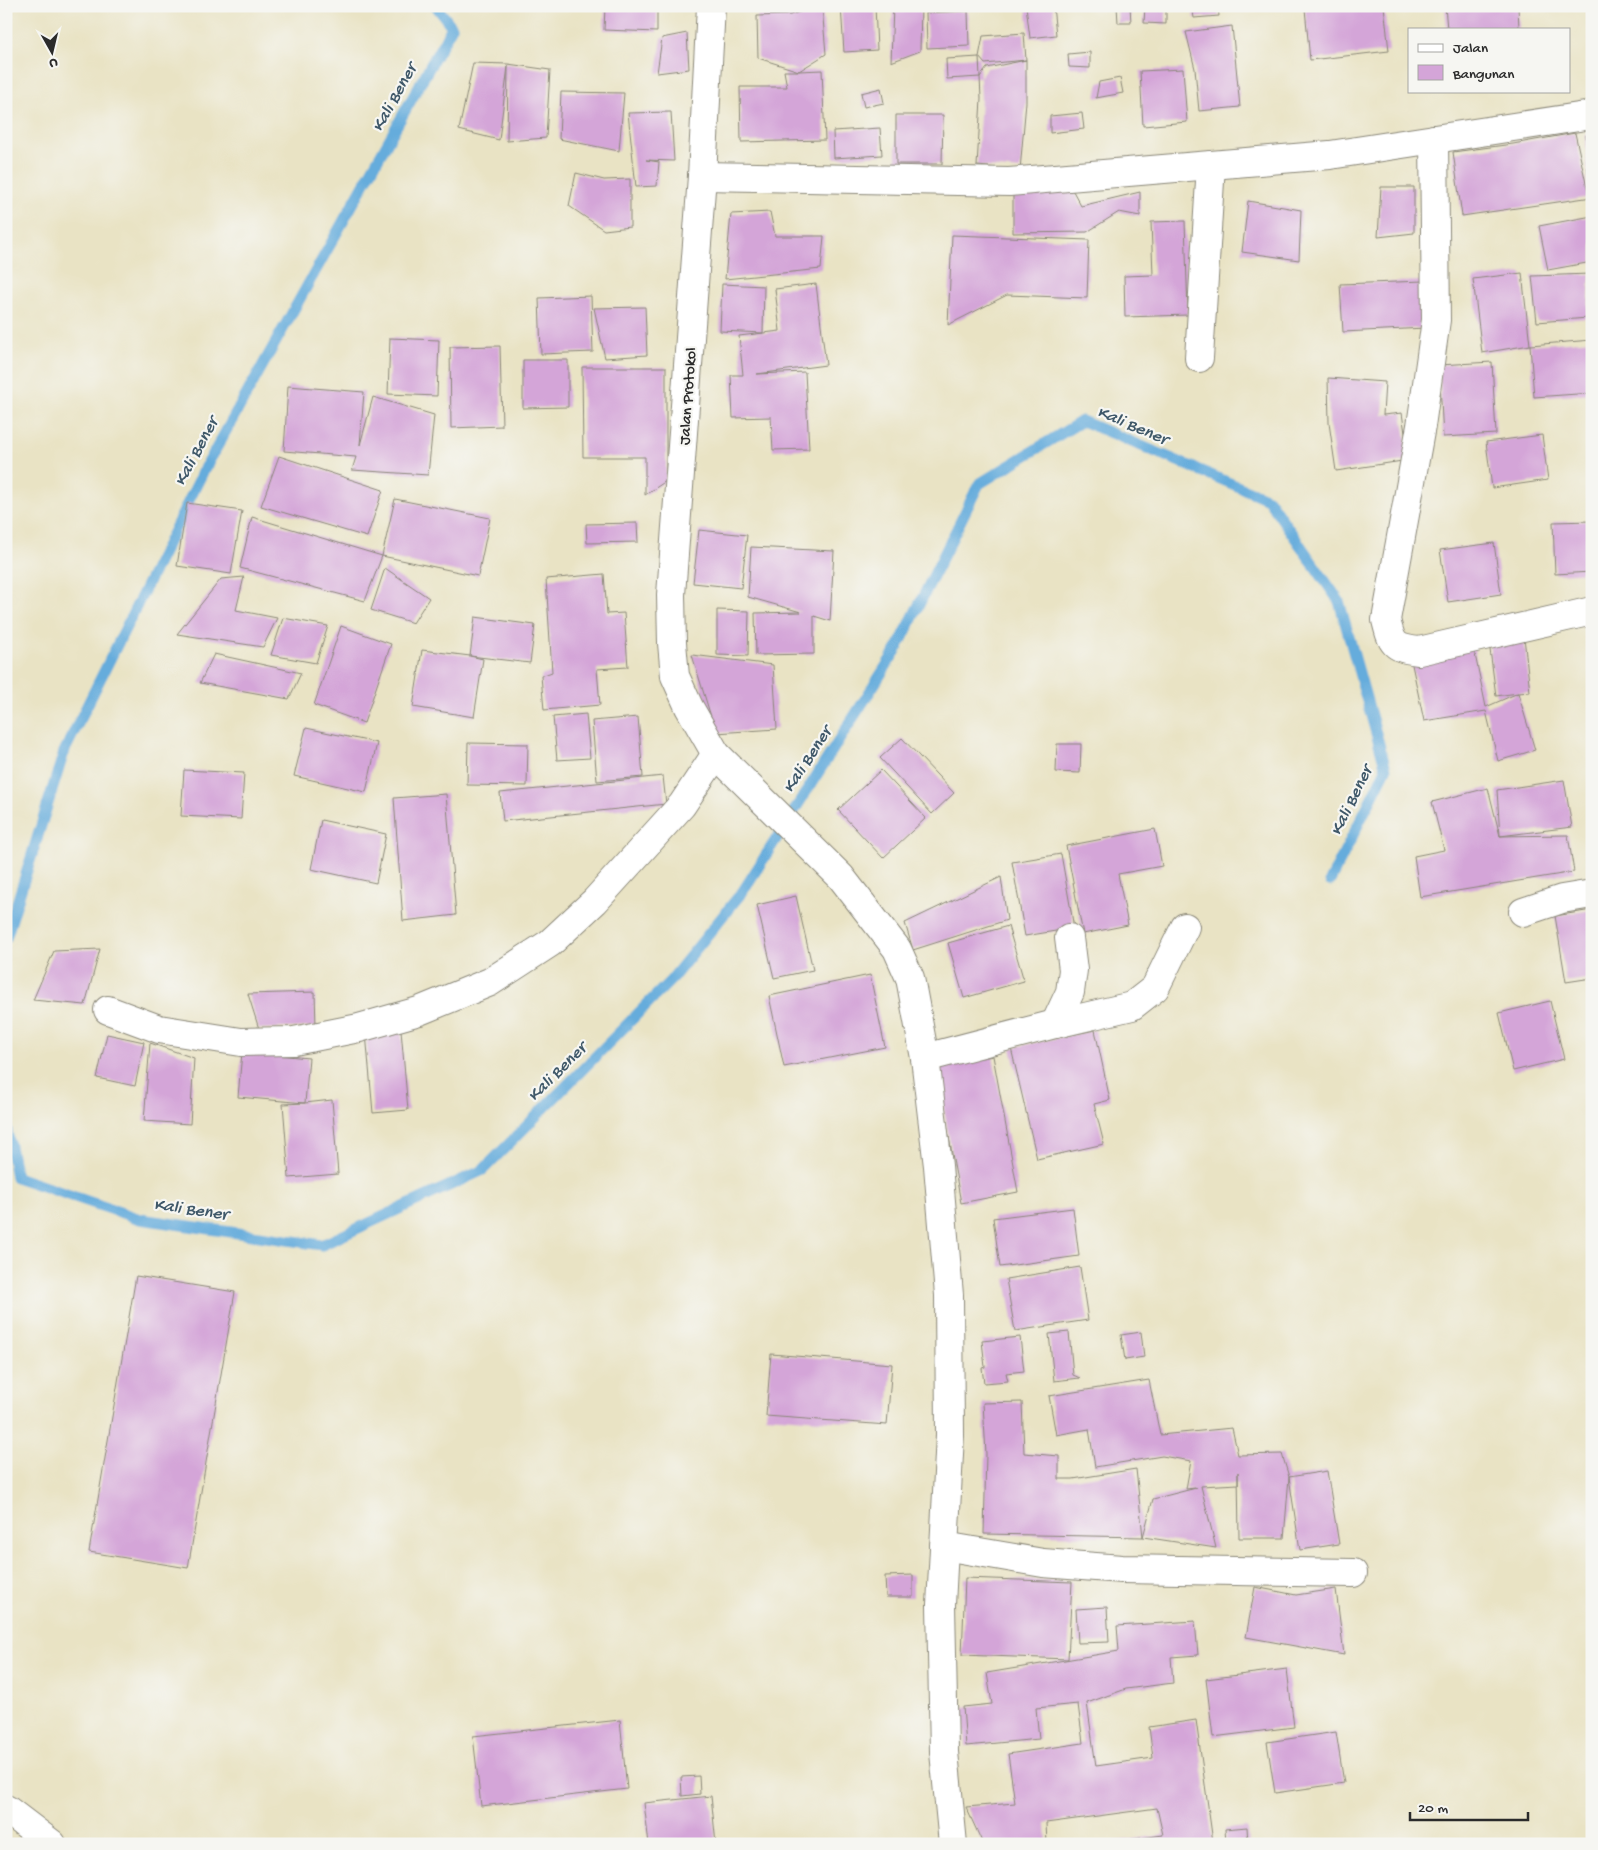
<svg xmlns="http://www.w3.org/2000/svg" width="1598" height="1850" font-family="'Gochi Hand',sans-serif">
<style>
.lines{fill:none;stroke-linecap:round;stroke-linejoin:round}
.stream{stroke:#65acdc;stroke-width:11}
.building{fill:#d4a5d8}
.minor-casing{stroke:#8a8778;stroke-width:30}
.tertiary-casing{stroke:#8a8778;stroke-width:30}
.secondary-casing{stroke:#8a8778;stroke-width:30}
.minor{stroke:#fff;stroke-width:28}
.tertiary{stroke:#fff;stroke-width:28}
.secondary{stroke:#fff;stroke-width:28}
.labels{text-anchor:middle;stroke-width:4.5;stroke-linejoin:round;paint-order:stroke}
.street-label{font-size:16px;fill:#2b2b2b;stroke:#f6f6f2}
.water-label{font-size:18px;font-style:italic;fill:#3f5869;stroke:#f6f6f2}
</style>
<rect width="100%" height="100%" fill="#f6f6f2"/>
<filter id="ink" filterUnits="userSpaceOnUse"><feTurbulence type="fractalNoise" baseFrequency=".02" numOctaves="2"/><feDisplacementMap in="SourceGraphic" scale="10" xChannelSelector="R" yChannelSelector="G"/><feConvolveMatrix kernelMatrix="1 2 1 2 8 2 1 2 1" color-interpolation-filters="sRGB"/></filter>
<filter id="wash" filterUnits="userSpaceOnUse"><feTurbulence type="fractalNoise" baseFrequency=".0096" numOctaves="4" result="noise"/><feDisplacementMap in="SourceGraphic" scale="20" xChannelSelector="R" yChannelSelector="G"/><feGaussianBlur stdDeviation="1.12" result="paint"/><feColorMatrix in="noise" values="0 0 0 0 0 0 0 0 0 0 0 0 0 0 0 0 0 1.4 0 .05"/><feComposite in="paint" operator="in"/></filter>
<g filter="url(#wash)">
<rect width="100%" height="100%" fill="#e9e3c4"/>
<g class="lines">
<g class="stream">
<path d="M6,938L64,752L203,472L452,27L436,6"/>
<path d="M6,1126L16,1177L140,1219L322,1245L483,1170L671,980L743,891L897,649L979,484L1082,421L1268,499L1339,601L1386,769L1330,881"/>
</g>
</g>
<g id="blocks">
<g class="building">
<path d="M605,6H657V32L604,30Z"/>
<path d="M819,6H822L826,54L799,71L822,70L825,140L741,142L740,87H787L784,71H799L758,58L757,16L790,15Z"/>
<path d="M841,6H875L877,50L844,52Z"/>
<path d="M893,6H921L920,51L891,62Z"/>
<path d="M1026,6H1053L1056,35L1030,38Z"/>
<path d="M1117,6H1130L1131,23H1118Z"/>
<path d="M1145,6H1166V24L1144,23Z"/>
<path d="M1192,6H1218L1219,16L1194,18Z"/>
<path d="M1328,6H1384L1389,51L1310,60L1305,9Z"/>
<path d="M1445,6H1518L1519,29H1447Z"/>
<path d="M968,11L969,46L927,48L926,13Z"/>
<path d="M1232,26L1240,107L1199,111L1195,69L1186,32Z"/>
<path d="M687,33L689,69L657,73L662,38Z"/>
<path d="M1024,33L1026,60V102L1020,170L977,166L981,99L980,77L987,68L1026,60L985,64L979,57L980,77L947,79L946,59L979,57L983,36Z"/>
<path d="M1090,52V68L1069,67L1068,54Z"/>
<path d="M473,63L508,64L550,70L546,138L507,141L508,66L499,140L459,130Z"/>
<path d="M1183,69L1187,122L1143,126L1140,71Z"/>
<path d="M1120,78L1123,93L1096,98L1099,82Z"/>
<path d="M881,88L884,103L864,107L861,93Z"/>
<path d="M561,92L624,93L619,151L559,139Z"/>
<path d="M671,112L674,161L646,160L659,162L657,186L636,187L628,113Z"/>
<path d="M1082,113L1084,129L1050,133V116Z"/>
<path d="M896,115H943L942,164H896Z"/>
<path d="M880,128L882,155L834,158L833,131Z"/>
<path d="M1575,133L1589,197L1586,135L1592,134V197L1462,216L1453,152L1513,144Z"/>
<path d="M576,173L604,180L630,179V227L604,230L569,206Z"/>
<path d="M1381,187H1414V233L1378,237Z"/>
<path d="M1073,191L1081,206L1140,192V216L1119,212L1087,232L1013,233V192Z"/>
<path d="M1248,201L1301,210L1299,260L1242,252Z"/>
<path d="M770,212L775,236H824L821,269L725,279L731,214Z"/>
<path d="M1592,216V262L1548,270L1539,226Z"/>
<path d="M1185,221L1188,315L1125,317L1124,276L1153,275L1151,222Z"/>
<path d="M952,235L1089,240L1087,298L1007,295L948,325Z"/>
<path d="M1522,273L1530,345L1482,353L1473,279Z"/>
<path d="M1590,274L1588,318L1537,322L1532,276Z"/>
<path d="M1424,281L1426,328L1343,332L1340,284Z"/>
<path d="M722,284L764,286L763,333L720,331Z"/>
<path d="M816,284L826,365L757,374L805,372L809,449L773,450L771,417L733,418L731,375H743L739,336L780,331L775,289Z"/>
<path d="M591,296L593,352L541,354L539,298Z"/>
<path d="M645,307L647,355L605,358L594,308Z"/>
<path d="M390,338L439,340L437,396L388,394Z"/>
<path d="M1592,340V393L1534,397L1530,345Z"/>
<path d="M500,346L502,426L451,428L450,347Z"/>
<path d="M523,360H568V407L523,408Z"/>
<path d="M1492,362L1496,434L1443,437L1439,365Z"/>
<path d="M582,367H666V481L645,495V457H583Z"/>
<path d="M1328,378L1385,382L1383,415L1402,413L1409,460L1336,471L1329,423Z"/>
<path d="M288,386L364,392L360,445L373,397L434,415L428,475L352,470L356,457L284,451Z"/>
<path d="M1542,435L1548,480L1492,488L1486,442Z"/>
<path d="M279,456L383,490L367,537L261,506Z"/>
<path d="M395,499L490,518L478,576L382,556Z"/>
<path d="M187,503L242,511L231,574L177,566Z"/>
<path d="M252,517L382,556L365,601L240,568Z"/>
<path d="M1592,521V572L1555,574L1553,522Z"/>
<path d="M637,523L638,542L587,543L586,524Z"/>
<path d="M699,530L747,535L741,588L693,583Z"/>
<path d="M1494,543L1501,594L1448,602L1440,550Z"/>
<path d="M751,547L834,551L830,621L814,616V654L756,655L755,613L801,612L748,597Z"/>
<path d="M385,568L429,598L413,623L371,610Z"/>
<path d="M604,574L607,614L624,613L628,667L597,669L600,705L544,710L541,676L552,672L546,579Z"/>
<path d="M244,577L236,610L277,618L263,647L177,634L221,579Z"/>
<path d="M717,610L749,611L748,656L717,655Z"/>
<path d="M475,617L535,625L530,663L470,656Z"/>
<path d="M283,618L328,626L316,663L271,655Z"/>
<path d="M341,626L391,644L364,723L314,705Z"/>
<path d="M1524,637L1530,692L1518,693L1535,750L1498,761L1486,711L1424,721L1411,660L1472,640L1486,707L1518,693L1496,696L1489,642Z"/>
<path d="M422,650L470,656L483,659L474,717L413,707Z"/>
<path d="M214,654L301,673L289,699L200,683Z"/>
<path d="M692,655L773,665L777,729L716,733Z"/>
<path d="M586,714L590,758L557,760L553,717Z"/>
<path d="M638,717L643,777L597,781L592,721Z"/>
<path d="M306,728L377,743L366,792L294,776Z"/>
<path d="M902,738L954,793L932,814L880,758Z"/>
<path d="M468,743L528,744L527,786L467,785Z"/>
<path d="M1057,744H1081L1080,773L1056,772Z"/>
<path d="M184,770L244,773L241,819L181,816Z"/>
<path d="M881,770L926,818L883,858L838,810Z"/>
<path d="M663,776L666,804L503,821L500,793Z"/>
<path d="M1564,780L1572,827L1500,836L1568,835L1574,872L1420,897L1414,856L1444,850L1432,802L1488,788L1500,836L1497,790Z"/>
<path d="M446,794L456,915L403,921L394,798Z"/>
<path d="M321,820L386,834L376,883L311,869Z"/>
<path d="M1155,829L1162,866L1118,874L1128,925L1083,934L1066,846Z"/>
<path d="M1061,854L1074,928L1025,936L1012,862Z"/>
<path d="M1001,877L1007,920L913,950L905,923Z"/>
<path d="M796,896L813,970L774,978L757,905Z"/>
<path d="M1592,910V978L1566,982L1555,916Z"/>
<path d="M1008,926L1024,981L964,998L948,943Z"/>
<path d="M100,949L85,1005L33,1000L54,951Z"/>
<path d="M870,975L885,1047L784,1067L769,996Z"/>
<path d="M315,992L316,1027L259,1029L248,994Z"/>
<path d="M1550,1001L1564,1059L1513,1071L1499,1013Z"/>
<path d="M401,1030L408,1110L373,1113L366,1033Z"/>
<path d="M1095,1030L1110,1100L1094,1104L1104,1144L1037,1159L1011,1048Z"/>
<path d="M107,1034L144,1042L135,1086L97,1078Z"/>
<path d="M150,1043L194,1058L190,1124L144,1121Z"/>
<path d="M242,1052L309,1058L305,1103L332,1100L338,1174L289,1178L283,1104L305,1103L238,1097Z"/>
<path d="M993,1056L1018,1192L961,1203L936,1066Z"/>
<path d="M1073,1208L1079,1256L1000,1267L993,1218Z"/>
<path d="M1080,1267L1088,1320L1015,1331L1006,1279Z"/>
<path d="M136,1276L235,1292L188,1568L89,1552Z"/>
<path d="M1069,1332L1073,1375L1080,1378L1054,1381L1049,1334Z"/>
<path d="M1141,1332L1144,1357L1125,1360L1121,1335Z"/>
<path d="M1020,1337L1024,1371L1006,1373L1008,1381L984,1383L982,1368L985,1367L982,1341Z"/>
<path d="M771,1354L892,1364L887,1425L766,1416Z"/>
<path d="M1149,1380L1160,1435L1232,1428L1238,1455L1282,1454L1289,1477L1327,1471L1339,1544L1300,1550L1289,1477L1284,1538H1239L1238,1472V1484L1201,1486L1216,1548L1143,1537L1153,1499L1196,1488L1186,1489L1191,1461L1162,1456L1095,1467L1089,1429L1056,1435L1049,1396Z"/>
<path d="M1022,1402L1024,1453L1059,1456V1479H1073L1136,1469L1143,1537L984,1534L986,1454L983,1403Z"/>
<path d="M913,1575V1597H886L885,1576Z"/>
<path d="M965,1578L1072,1582L1068,1659L962,1655Z"/>
<path d="M1255,1587L1296,1595L1336,1589L1344,1655L1246,1637Z"/>
<path d="M1107,1607L1109,1642L1078,1643L1076,1609Z"/>
<path d="M1195,1621L1198,1655L1171,1657L1173,1683L1126,1689L1087,1703L1096,1766L1153,1758L1149,1727L1196,1720L1213,1842L1200,1844H1098L1163,1835L1157,1808L1046,1823L1047,1844H983L966,1807L1015,1803L1008,1754L1083,1743L1078,1704L1036,1708L1039,1739L966,1746L963,1707L992,1704L987,1673L1119,1651L1117,1626Z"/>
<path d="M1287,1669L1294,1727L1213,1737L1206,1679Z"/>
<path d="M620,1720L627,1789L481,1806L473,1736Z"/>
<path d="M1336,1732L1344,1783L1275,1793L1267,1742Z"/>
<path d="M699,1776L700,1794L682,1796L681,1777Z"/>
<path d="M711,1796L716,1844H649L644,1803Z"/>
<path d="M1247,1827L1248,1844H1226L1225,1829Z"/>
</g>
</g>
</g>
<g filter="url(#ink)">
<use href="#blocks" fill-opacity="0" stroke="#8a8778" stroke-width="1"/>
<g class="lines">
<g class="minor-casing">
<g id="minor">
<path d="M1434,139L1436,320L1421,426L1386,620C1392,644 1393,648 1419,651L1592,611"/>
<path d="M702,176L1009,182L1330,155L1592,115"/>
<path d="M1199,358L1211,165"/>
<path d="M1523,912L1562,899L1592,894"/>
<path d="M108,1010L159,1029L241,1042L294,1041L359,1028L419,1011L490,982L550,943L595,901L682,805L716,754"/>
<path d="M1055,1024L1070,992L1073,970L1069,938"/>
<path d="M925,1058L1055,1024L1132,1006L1155,988L1185,927"/>
<path d="M944,1546L1043,1563L1122,1569L1353,1573"/>
</g>
</g>
<g class="tertiary-casing">
<path id="tertiary" d="M711,6L702,176L671,595L672,643L675,676L689,707L716,754L841,877L897,949L910,978L925,1058L938,1166L949,1295L950,1435L941,1605L944,1752L953,1844"/>
</g>
<g class="secondary-casing">
<path id="secondary" d="M6,1809L52,1844"/>
</g>
<use href="#minor" class="minor"/>
<use href="#tertiary" class="tertiary"/>
<use href="#secondary" class="secondary"/>
</g>
</g>
<g class="labels">
<g class="street-label">
<text transform="translate(686 396) rotate(-86)" y="6">Jalan Protokol</text>
</g>
<g class="water-label">
<text transform="translate(393 97) rotate(-61)" y="6">Kali Bener</text>
<text transform="translate(1133 424) rotate(23)" y="6">Kali Bener</text>
<text transform="translate(195 451) rotate(-62)" y="6">Kali Bener</text>
<text transform="translate(806 759) rotate(-57)" y="6">Kali Bener</text>
<text transform="translate(1350 800) rotate(-64)" y="6">Kali Bener</text>
<text transform="translate(556 1071) rotate(-45)" y="6">Kali Bener</text>
<text transform="translate(191 1208) rotate(8)" y="6">Kali Bener</text>
</g>
</g>
<rect width="1598" height="1850" fill="none" stroke="#f6f6f2" stroke-width="25"/>
<rect x="1408" y="28" width="162" height="65" fill="#f6f6f2" stroke="#a5a5a2"/>
<rect x="1418" y="44" width="25" height="8" fill="#ffffff" stroke="#a5a5a2"/>
<text x="1453" y="52" font-size="15" fill="#2b2b2b">Jalan</text>
<rect x="1418" y="65" width="25" height="15" fill="#d4a5d8" stroke="#a5a5a2"/>
<text x="1453" y="78" font-size="15" fill="#2b2b2b">Bangunan</text>
<g transform="translate(52 52) rotate(172)" stroke="#f6f6f2" stroke-width="4" paint-order="stroke">
<path d="M0-4L9 19L0 12L-9 19Z" fill="#2b2b2b"/>
<text y="-8" font-size="14" font-weight="bold" text-anchor="middle" fill="#2b2b2b">U</text>
</g>
<path d="M1410 1812v8h118v-8" fill="none" stroke="#2b2b2b" stroke-width="2.5"/>
<text x="1418" y="1812" font-size="15" fill="#2b2b2b" stroke="#f6f6f2" stroke-width="4" paint-order="stroke">20 m</text>
</svg>
